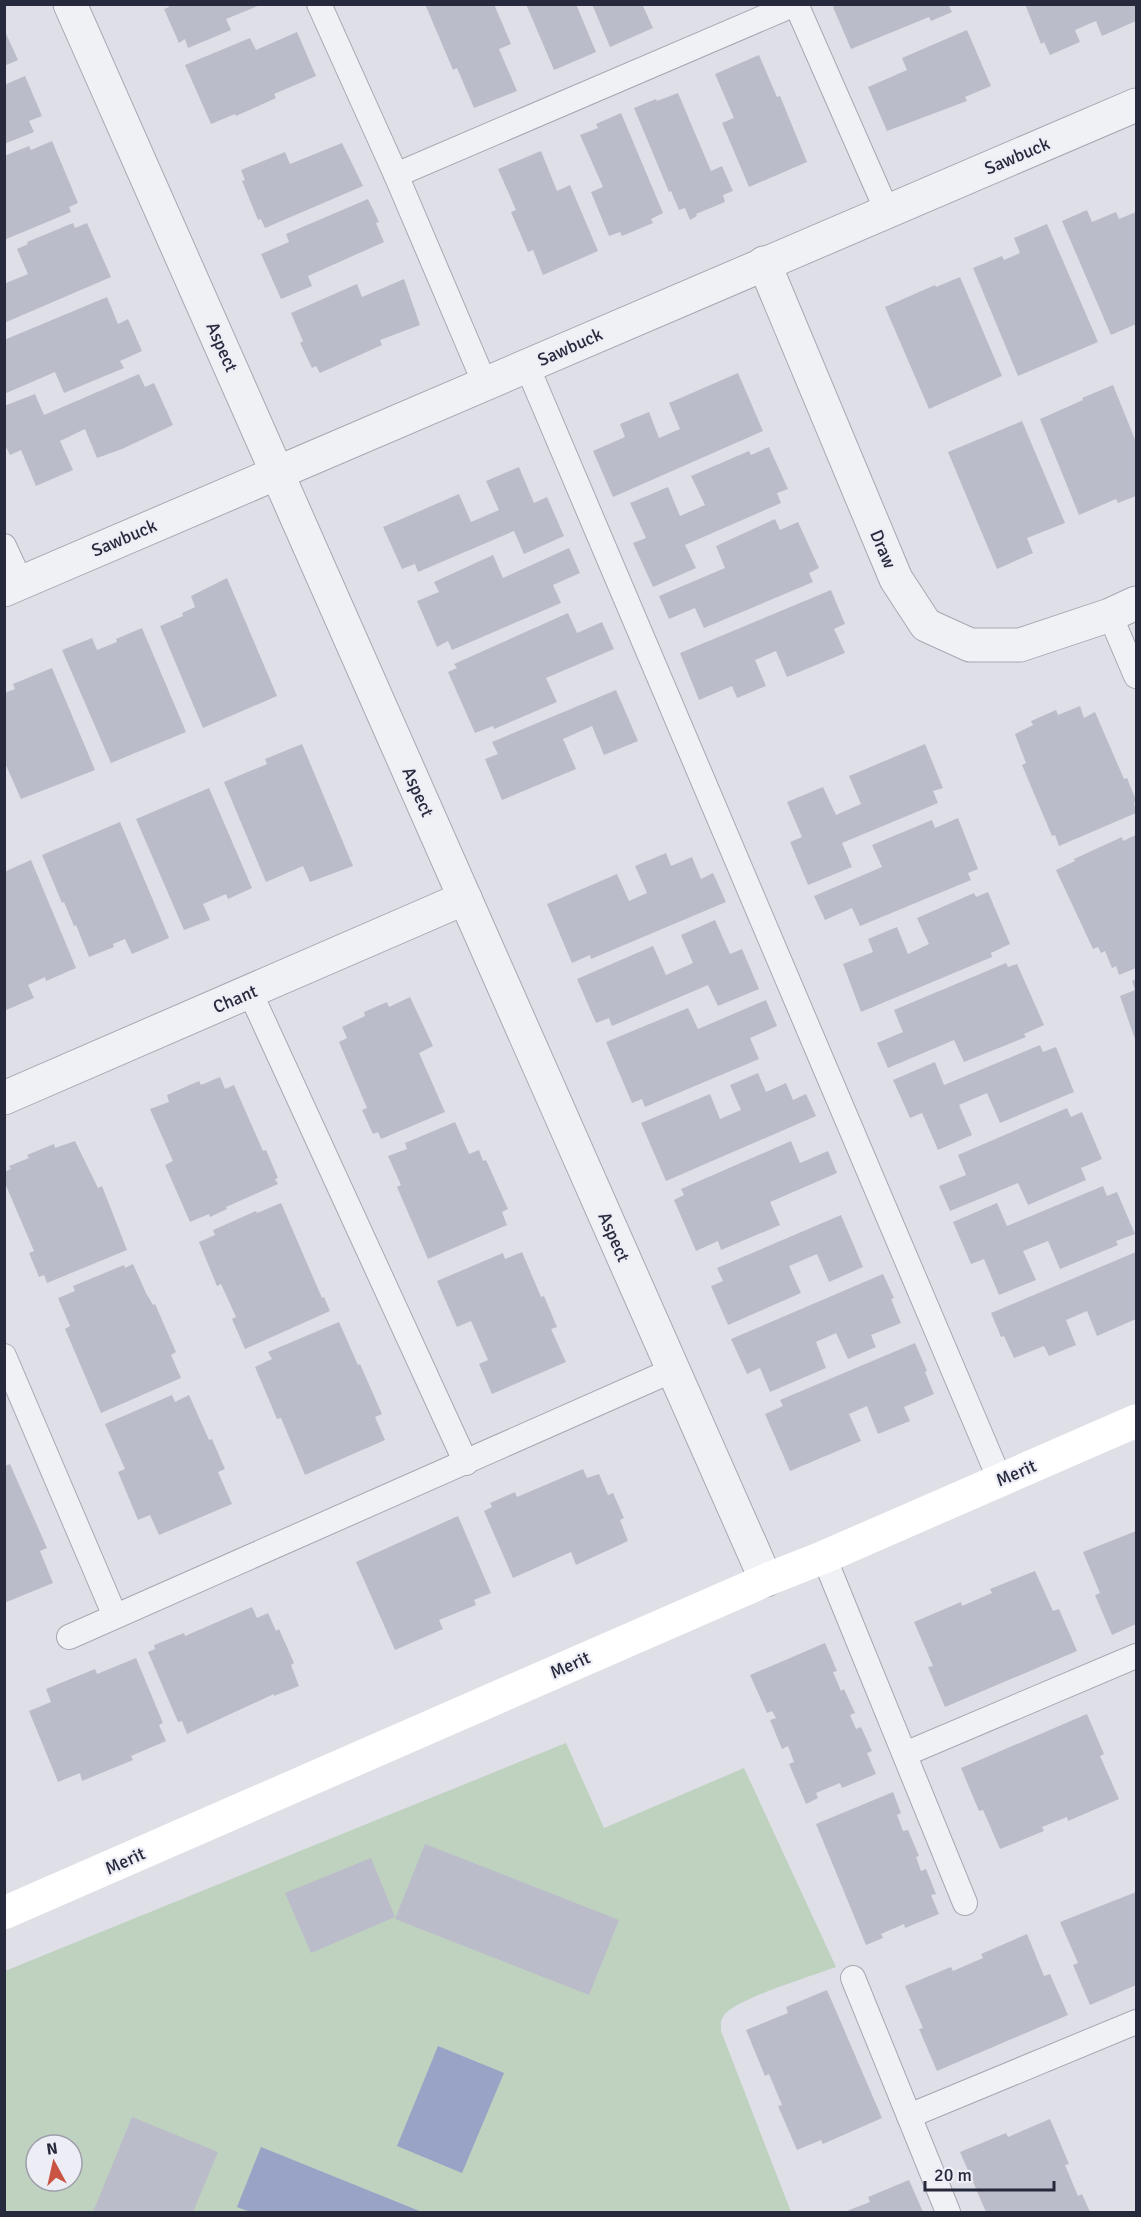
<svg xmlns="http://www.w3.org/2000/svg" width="1141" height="2217" font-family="Signika,sans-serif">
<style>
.green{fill:#bfd1bf;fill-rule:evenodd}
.water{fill:#99a3c6}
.building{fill:#bbbcca}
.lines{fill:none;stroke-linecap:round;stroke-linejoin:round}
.lane-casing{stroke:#a7a8b4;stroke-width:26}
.street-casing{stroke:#a7a8b4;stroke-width:35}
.lane{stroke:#f0f1f5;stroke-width:24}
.street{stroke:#f0f1f5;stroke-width:33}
.secondary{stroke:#fff;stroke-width:33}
.labels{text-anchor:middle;stroke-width:4.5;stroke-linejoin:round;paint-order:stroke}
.street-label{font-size:18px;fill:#27293d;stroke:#edeef5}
</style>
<rect width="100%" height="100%" fill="#dedfe7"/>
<path class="green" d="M566,1743L604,1828L744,1768L836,1967C812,1976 739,1998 725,2014C720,2020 721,2024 721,2031L791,2212H5V1971ZM36,2145H72V2181H36Z"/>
<g class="water">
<path d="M438,2046L504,2073L462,2173L397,2146Z"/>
<path d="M261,2147L422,2212H250L237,2207Z"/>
</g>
<g class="building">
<path d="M425,4H494L511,44L499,49L517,91L474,108L457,68L453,70Z"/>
<path d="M526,4H576L596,52L554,70Z"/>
<path d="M592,4H642L653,28L610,47Z"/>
<path d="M838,4H948L952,12L931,21L929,17L851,49L833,7Z"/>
<path d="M1025,4H1136V21L1102,36L1096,21L1075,30L1080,42L1050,55L1044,42L1041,44Z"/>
<path d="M168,5H260L226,19L231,30L188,48L185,39L179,43L164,9L169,7Z"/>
<path d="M4,29L18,60L4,66Z"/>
<path d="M967,30L991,86L965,97L967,101L887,131L868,87L907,70L902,58Z"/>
<path d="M297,32L316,76L274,94L276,98L236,116L235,114L211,124L185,65L250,38L256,50Z"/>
<path d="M759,55L777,97L780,96L807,162L749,187L722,123L734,118L715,74Z"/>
<path d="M25,76L42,116L29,121L34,132L4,144V85Z"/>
<path d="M678,93L711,171L722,166L733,191L723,195L725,202L696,214L697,216L690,220L685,208L679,210L671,191L669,192L634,108L656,99L657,101Z"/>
<path d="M621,113L663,213L651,219L653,223L622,236L620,232L609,236L591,192L603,187L580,135L598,128L596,124Z"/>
<path d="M52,141L78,203L69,207L71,212L4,240V156L29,146L31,150Z"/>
<path d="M342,143L363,186L265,228L261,219L258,220L242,181L245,180L241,170L285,152L290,164Z"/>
<path d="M541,151L557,191L570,185L598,251L543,275L533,250L528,252L511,212L516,210L498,169Z"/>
<path d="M368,199L379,222L376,223L384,242L308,276L312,286L281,299L261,254L289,242L286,234Z"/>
<path d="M1087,210L1092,222L1116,212L1119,219L1136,212V324L1111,335L1062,221Z"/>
<path d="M73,223L75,228L87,223L111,277L4,323V280L6,283L28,274L17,249L28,244L27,242Z"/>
<path d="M1047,224L1098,342L1018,376L973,268L1002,256L1004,260L1020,253L1014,238Z"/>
<path d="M960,277L1002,376L929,409L885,307L935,285L936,287Z"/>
<path d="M404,279L420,325L380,340L382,345L320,373L316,366L312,368L300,343L303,341L291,313L357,284L362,297Z"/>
<path d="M107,297L118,324L128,319L142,351L120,361L124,368L64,393L55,372L4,394V340Z"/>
<path d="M738,373L763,431L613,497L593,451L625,437L620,424L649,412L659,438L680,429L669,403Z"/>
<path d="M139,374L145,387L154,383L173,425L122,449L97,458L85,429L60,441L73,470L36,486L21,450L10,455L4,443V406L35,394L44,415Z"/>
<path d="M1113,385L1136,442V496L1118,503L1116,499L1079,515L1040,419L1083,400L1082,398Z"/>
<path d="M1022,421L1065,523L1027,538L1033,553L997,569L948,452Z"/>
<path d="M769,447L788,489L777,493L781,503L685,545L696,568L653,587L633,543L646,538L630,503L668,487L680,516L705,505L691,476L749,451L751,455Z"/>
<path d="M519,467L534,503L547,497L564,536L524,554L514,531L418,572L415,564L402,569L383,527L459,494L471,522L499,510L486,481Z"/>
<path d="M775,519L780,530L798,522L819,568L809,573L813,582L704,628L695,608L669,619L659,596L725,568L716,546Z"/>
<path d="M569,548L580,573L553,585L561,603L452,650L448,641L437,647L417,601L439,592L434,582L493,555L503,578Z"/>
<path d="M227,578L277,696L203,728L160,626L183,616L182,613L195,607L191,596Z"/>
<path d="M831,590L845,624L834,629L845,653L787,677L776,651L755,660L766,686L737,698L732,686L699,700L680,653Z"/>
<path d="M568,613L577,633L602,622L614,649L546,678L557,702L494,729L493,726L475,733L448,672L457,668L454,664Z"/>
<path d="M142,628L186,732L111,763L62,650L92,638L97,650L117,642L116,639Z"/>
<path d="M52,668L95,770L21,799L4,761V693L15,689L13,684Z"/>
<path d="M616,690L638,741L604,755L592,726L563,739L576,769L502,800L485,759L498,754L492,742Z"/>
<path d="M1080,706L1084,718L1095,712L1124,779L1127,778L1136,800L1134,803L1136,813L1059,846L1055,835L1052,836L1022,765L1026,763L1015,734L1033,725L1031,721L1056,710L1058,715Z"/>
<path d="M302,744L353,866L310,882L303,866L266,882L224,782L267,764L265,759Z"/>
<path d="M925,744L943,788L933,791L938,803L842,843L852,867L808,885L790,842L802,837L787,802L823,787L836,815L861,804L849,776Z"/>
<path d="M209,788L252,888L228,899L226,894L203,904L210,920L184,930L136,819Z"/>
<path d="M958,818L978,869L968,873L971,880L860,926L852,908L825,920L814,896L882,867L872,845L932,820L935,828Z"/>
<path d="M120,822L169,938L132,954L125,939L113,944L114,947L89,957L76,925L74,926L64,902L62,903L42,855Z"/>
<path d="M1136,835V968L1119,975L1116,966L1112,968L1105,951L1101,953L1098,947L1093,949L1056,870L1075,861L1074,859L1122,837L1123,841Z"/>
<path d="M666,853L671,866L692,857L701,879L713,873L726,902L591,959L590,955L572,963L547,904L617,874L629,901L647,893L635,866Z"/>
<path d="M31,860L76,968L46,981L45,977L28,985L34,998L4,1011V872Z"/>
<path d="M988,892L1010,944L991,953L992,957L861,1012L843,964L873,952L868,939L897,927L908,954L929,944L917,918L974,893L976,897Z"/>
<path d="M715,920L730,954L742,949L759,989L718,1006L708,985L612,1026L609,1018L596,1023L577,979L653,946L666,975L693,963L681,935Z"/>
<path d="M1006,963L1008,967L1017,964L1044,1025L1024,1034L1026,1037L964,1062L954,1040L888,1068L877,1043L903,1032L894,1010Z"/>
<path d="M1136,979V1042L1120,996L1135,990L1132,981Z"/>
<path d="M410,997L433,1046L419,1053L445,1112L381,1139L378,1132L373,1134L362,1110L367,1108L339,1042L347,1038L342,1027L365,1016L364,1012L387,1002L389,1007Z"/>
<path d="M766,1000L777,1026L750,1038L759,1059L645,1107L642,1099L632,1103L606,1042L688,1008L698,1029Z"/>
<path d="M1040,1045L1043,1052L1056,1047L1074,1092L1000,1123L987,1093L959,1105L972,1135L938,1150L922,1113L910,1118L893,1080L935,1062L944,1085Z"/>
<path d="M758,1073L766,1092L786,1083L793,1100L806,1094L816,1116L666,1181L641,1123L710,1094L720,1119L741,1110L730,1085Z"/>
<path d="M220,1077L225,1089L234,1085L263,1151L266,1150L278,1178L275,1179L278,1184L226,1207L227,1209L210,1217L209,1214L190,1222L165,1165L173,1161L150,1109L169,1102L167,1095L199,1081L201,1085Z"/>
<path d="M1067,1108L1071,1117L1082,1112L1102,1159L1081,1168L1086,1180L1028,1205L1018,1183L950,1211L939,1186L966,1175L958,1155Z"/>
<path d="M455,1122L469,1154L479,1150L483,1161L486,1160L508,1209L502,1212L507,1225L428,1259L397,1187L401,1185L388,1156L407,1149L405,1143Z"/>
<path d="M75,1141L98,1188L102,1186L127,1250L47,1283L44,1275L39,1277L29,1253L34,1251L4,1181V1172L11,1169L9,1166L29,1158L27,1155L54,1144L55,1148Z"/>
<path d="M791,1141L800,1163L828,1151L837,1173L770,1202L780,1225L721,1250L718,1241L696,1251L674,1200L684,1195L681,1189Z"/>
<path d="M1103,1186L1107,1196L1117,1192L1135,1234L1116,1241L1118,1245L1060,1269L1048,1241L1023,1251L1036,1280L999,1295L984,1259L971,1264L953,1222L997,1203L1007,1226Z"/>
<path d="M281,1203L322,1298L324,1297L330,1311L245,1349L232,1319L236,1317L221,1284L217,1286L199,1242L215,1235L213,1230L256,1211L257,1213Z"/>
<path d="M841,1215L863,1267L829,1282L817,1254L789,1266L801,1293L728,1325L711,1286L723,1281L717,1268Z"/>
<path d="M522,1252L541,1297L544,1296L557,1327L551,1329L566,1362L492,1394L479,1364L488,1360L471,1321L457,1327L437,1281L503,1253L505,1259Z"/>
<path d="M1136,1252V1319L1097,1336L1087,1311L1066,1320L1076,1345L1049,1356L1044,1346L1014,1358L1004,1336L1001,1337L991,1313Z"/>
<path d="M133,1264L146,1293L153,1305L155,1304L176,1352L171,1355L181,1378L101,1413L65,1329L70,1326L58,1298L75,1291L73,1286L124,1265L125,1268Z"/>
<path d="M883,1274L894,1298L891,1299L901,1323L871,1335L876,1347L848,1359L836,1333L816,1342L826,1368L770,1392L760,1368L747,1374L731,1339Z"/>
<path d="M339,1322L358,1365L360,1364L382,1414L375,1417L385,1440L305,1475L281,1418L277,1419L255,1367L272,1359L268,1352Z"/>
<path d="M915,1343L927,1371L925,1372L934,1394L904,1407L910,1421L878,1434L867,1406L849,1414L861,1441L790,1471L765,1414L783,1406L780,1400Z"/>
<path d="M172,1395L175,1402L189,1395L209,1440L212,1439L225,1469L218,1472L232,1504L159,1535L150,1515L138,1520L118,1472L125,1469L105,1424Z"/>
<path d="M10,1464L47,1548L40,1551L53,1583L4,1603V1466Z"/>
<path d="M583,1469L587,1478L599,1474L608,1495L613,1493L624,1518L620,1520L628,1541L576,1565L571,1552L513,1578L484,1511L492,1507L490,1503L515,1492L517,1497Z"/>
<path d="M458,1516L491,1593L474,1600L476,1605L439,1620L443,1629L395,1650L356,1562Z"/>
<path d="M1136,1531V1624L1112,1635L1095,1595L1100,1593L1083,1552Z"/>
<path d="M1035,1571L1053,1611L1059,1609L1077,1651L945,1707L928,1667L933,1666L914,1622L961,1602L962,1606L992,1593L990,1589Z"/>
<path d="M252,1607L257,1618L268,1613L276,1631L279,1629L294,1663L291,1665L299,1686L274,1696V1694L187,1734L182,1721L178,1722L148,1652L155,1649L154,1645L184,1633L185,1636Z"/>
<path d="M825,1643L837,1671L833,1672L841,1691L844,1689L855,1713L850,1715L856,1729L861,1727L872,1751L867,1753L876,1774L842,1788L840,1783L816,1793L818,1798L806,1804L789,1764L794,1762L788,1746L782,1749L770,1720L776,1718L772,1711L767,1713L750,1675Z"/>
<path d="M136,1658L163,1723L159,1725L166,1741L131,1756L133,1760L82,1781L80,1773L58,1782L29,1711L51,1702L46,1689L95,1669L97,1674Z"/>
<path d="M1087,1714L1104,1754L1100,1756L1119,1799L1068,1821L1067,1817L1042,1827L1044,1831L1000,1849L983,1810L979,1811L961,1768Z"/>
<path d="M893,1792L901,1813L897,1815L903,1831L908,1830L919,1856L916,1857L921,1871L926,1869L936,1894L931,1895L939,1914L905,1928L904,1924L881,1934L883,1938L866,1945L816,1824Z"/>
<path d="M425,1844L619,1920L589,1995L395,1919Z"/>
<path d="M371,1858L395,1917L311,1953L285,1893Z"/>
<path d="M1136,1892V1985L1090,2005L1073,1965L1078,1963L1060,1922Z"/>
<path d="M1027,1934L1044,1976L1050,1974L1068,2015L937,2071L919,2029L923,2028L905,1986L951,1967L953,1971L983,1958L981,1954Z"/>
<path d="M827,1990L882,2118L823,2144L821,2140L797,2150L778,2106L782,2105L769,2074L765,2076L746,2030L788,2013L786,2007Z"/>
<path d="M132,2117L218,2152L193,2212H93Z"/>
<path d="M1050,2119L1069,2164L1065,2165L1078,2196L1082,2194L1090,2212H986L960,2152L1006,2133L1008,2137Z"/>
<path d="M909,2180L923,2212H844L870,2202L868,2197Z"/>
</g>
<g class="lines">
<g class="lane-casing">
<g id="lane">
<path d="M319,4L396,175"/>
<path d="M796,4L887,211"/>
<path d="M527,366L1000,1480"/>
<path d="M485,384L396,175L795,4"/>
<path d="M4,546L21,583"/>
<path d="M1110,615L1136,676"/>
<path d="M250,992L466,1463"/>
<path d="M4,1356L115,1616"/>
<path d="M824,1557L965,1903"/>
<path d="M69,1637L673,1370"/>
<path d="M905,1754L1136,1656"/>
<path d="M853,1978L948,2212"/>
<path d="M909,2116L1136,2022"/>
</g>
</g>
<g class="street-casing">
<g id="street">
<path d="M70,4L766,1580"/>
<path d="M764,263L896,579L926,625L970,645H1020L1110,615L1136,603"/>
<path d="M4,590L1136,105"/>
<path d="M4,1098L465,898"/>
</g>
</g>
<use href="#lane" class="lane"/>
<use href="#street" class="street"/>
<path class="secondary" d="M4,1913L766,1580L824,1557L1136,1421"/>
</g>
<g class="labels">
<g class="street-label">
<text transform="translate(1017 156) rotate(-23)" y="6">Sawbuck</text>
<text transform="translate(222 347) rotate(66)" y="6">Aspect</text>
<text transform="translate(570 347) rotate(-24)" y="6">Sawbuck</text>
<text transform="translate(124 538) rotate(-23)" y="6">Sawbuck</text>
<text transform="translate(883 549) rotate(67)" y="6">Draw</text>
<text transform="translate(418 792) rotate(66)" y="6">Aspect</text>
<text transform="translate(235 999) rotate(-23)" y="6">Chant</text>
<text transform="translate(614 1237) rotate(66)" y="6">Aspect</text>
<text transform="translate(1016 1473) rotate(-23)" y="6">Merit</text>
<text transform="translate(570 1665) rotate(-24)" y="6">Merit</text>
<text transform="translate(125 1861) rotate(-24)" y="6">Merit</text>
</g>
</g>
<rect width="1141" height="2217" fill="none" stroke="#27293d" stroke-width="12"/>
<g transform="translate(54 2163) rotate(352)"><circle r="28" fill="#edeef5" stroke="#9e9fab" stroke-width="1.5"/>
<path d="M0-4.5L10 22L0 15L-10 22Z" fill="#ca5444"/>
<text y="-9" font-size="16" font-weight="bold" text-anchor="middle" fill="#27293d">N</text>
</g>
<path d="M925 2181v9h129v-9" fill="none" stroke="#27293d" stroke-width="3"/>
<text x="934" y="2181" font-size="18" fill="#27293d" stroke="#edeef5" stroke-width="4.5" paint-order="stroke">20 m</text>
</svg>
